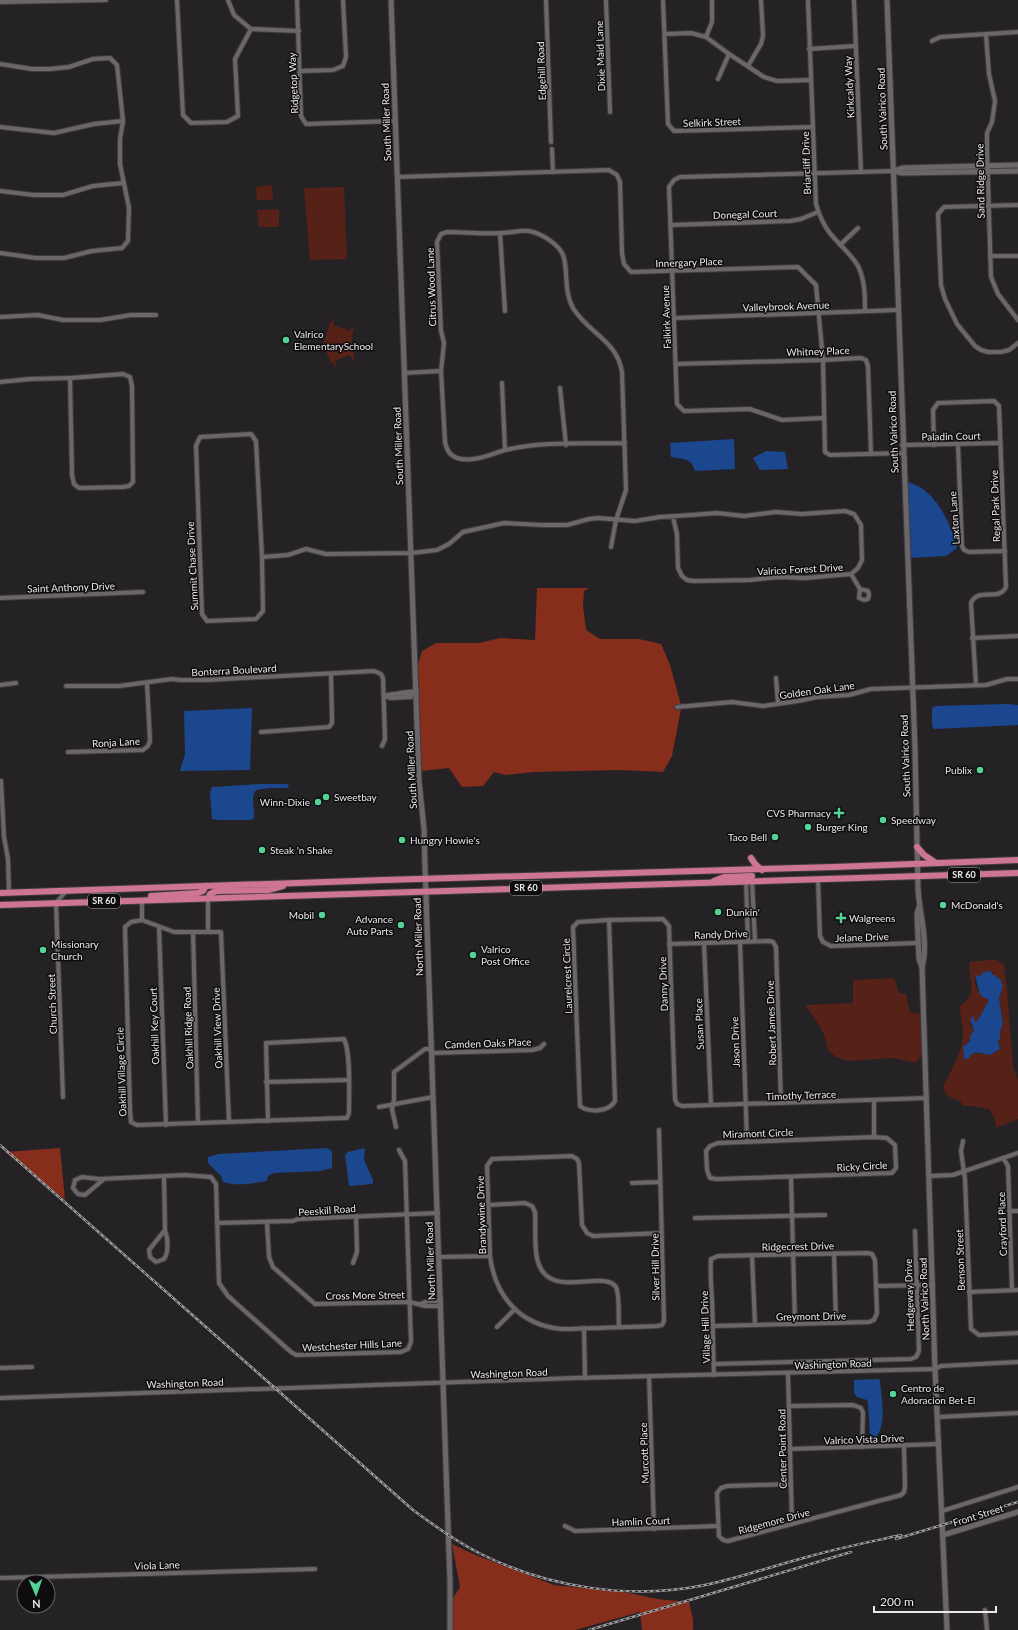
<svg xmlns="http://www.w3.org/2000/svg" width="1018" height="1630" font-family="Lato,sans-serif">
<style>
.green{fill:#562117;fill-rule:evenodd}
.forest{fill:#872d1c}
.water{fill:#1a478e}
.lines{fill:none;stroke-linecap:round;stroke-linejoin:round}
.minor-casing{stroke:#3f3c3f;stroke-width:6}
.tertiary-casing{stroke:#3f3c3f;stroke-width:7}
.trunk-casing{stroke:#3f3c3f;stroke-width:8}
.minor{stroke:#6a666a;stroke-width:4}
.tertiary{stroke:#6a666a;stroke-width:5}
.trunk{stroke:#ce7594;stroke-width:6}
.rail-casing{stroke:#9d9b9d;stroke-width:2.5}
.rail{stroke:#0e0c0e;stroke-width:1;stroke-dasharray:3;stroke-linecap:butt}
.poi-dot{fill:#54d396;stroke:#0e0c0e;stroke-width:1.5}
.labels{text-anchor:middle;stroke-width:3;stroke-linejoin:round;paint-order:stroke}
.shield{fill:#0e0c0e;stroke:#a8a6a8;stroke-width:1}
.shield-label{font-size:9px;font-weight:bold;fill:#eae8ea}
.street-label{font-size:10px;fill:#eae8ea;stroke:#0e0c0e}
.poi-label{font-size:10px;fill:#eae8ea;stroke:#0e0c0e;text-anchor:start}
</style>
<rect width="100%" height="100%" fill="#252225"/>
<g class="green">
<path d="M272,185L273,200H257L256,187Z"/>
<path d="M344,187L347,259L310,260L304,188Z"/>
<path d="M279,209V227H259L257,210Z"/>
<path d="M334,318L335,319L333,325L350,331L351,327L354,328C351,336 351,349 355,356L353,357L354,360L353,361L350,355L335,361L337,367L335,368L333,362L331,363L323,344L331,321H333Z"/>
<path d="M988,960H997L1004,965L1007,989L1013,1067L1018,1081V1119L996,1128L994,1117L989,1109L972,1106H963L961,1102L946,1095L943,1087C951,1071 964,1050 963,1031C962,1023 960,1015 960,1006C963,1003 967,1001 969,997C975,987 967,972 970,962ZM992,972L994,976L998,977L1002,991L999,998L1003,1024L1000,1031V1039L998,1041L1000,1049C989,1060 974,1047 969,1058L963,1054L974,1030L969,1022H976L978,1020L989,1000C980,991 974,992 975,976H980Z"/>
<path d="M894,978L899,993L906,994L910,1012L920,1014L923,1053L916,1063L893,1058L848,1061L836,1057L828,1050L824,1034L817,1022L805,1005L853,1003V980Z"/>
</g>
<g class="forest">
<path d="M537,588H589L584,591L583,606L586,630L600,639H639L661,644L670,665L681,705H675V710L681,709L672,756L663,772L618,770L534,772L506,775L494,772L483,786L462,787L449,768L421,771L418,664L422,651L436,643H479L500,638L535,640Z"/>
<path d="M60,1148L65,1200L5,1152Z"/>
<path d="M452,1544L478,1556L554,1585L629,1593L657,1599L689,1602L693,1619V1630H642L640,1612L575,1630H452V1600L460,1587Z"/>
</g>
<g class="water">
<path d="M734,439L735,469L695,471C692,458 682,459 671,457L670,443Z"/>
<path d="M766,451L785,452L788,469L760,470L753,458Z"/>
<path d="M906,481C911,483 916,485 920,487C940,500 952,527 957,548L946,556L909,558Z"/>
<path d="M1007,704L1018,705V725L934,729L932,726V708L936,706Z"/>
<path d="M252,708L250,770L180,771L185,754L184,711Z"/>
<path d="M260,784H287L289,786L288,788H269L256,790C250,799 255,808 254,818L251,820H218L212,819L210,793L212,787Z"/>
<path d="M991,971L992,974L1000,979L1003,986L999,998L1003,1024L1000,1031V1040L998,1041L1000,1049L990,1055C982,1054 973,1049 969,1058L964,1059L963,1047L970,1041V1036L974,1030L970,1020L974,1015V1022L978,1020L989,1000L981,996L979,991L975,975L980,976L984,972Z"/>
<path d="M327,1148L332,1151V1168L320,1171L274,1173L268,1176L267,1181C253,1183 237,1187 223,1182L221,1176L208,1163V1157L218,1154Z"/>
<path d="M365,1148L364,1160L373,1180V1184L349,1186L345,1155L348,1152Z"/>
<path d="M877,1379L880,1380C881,1397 887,1422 877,1436H870L868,1403L867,1400L857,1397L854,1393V1380Z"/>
</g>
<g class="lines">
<g class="minor-casing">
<g id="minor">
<path d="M177,0L183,115L191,123L227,122L238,116L235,59L251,29"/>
<path d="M228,0L234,15L251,29"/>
<path d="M297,0L301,116L306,124L395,121"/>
<path d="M546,0L551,142"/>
<path d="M606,0L610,112"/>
<path d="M663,0L668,124L674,131L812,127"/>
<path d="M808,0L816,204C819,214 823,224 829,232C839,245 852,254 859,268C865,282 865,297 865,311"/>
<path d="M854,0L861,172"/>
<path d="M0,2L106,0"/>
<path d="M251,29L299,31"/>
<path d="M665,34L691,33L706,37L729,54L764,77L777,81L811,80"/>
<path d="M986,35L989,74L995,101L992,122L987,133V150L991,277L998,294L1018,320"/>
<path d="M706,37L712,22V0"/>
<path d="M932,41L940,37L1018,32"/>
<path d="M809,49L855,46"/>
<path d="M0,64L32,69H50L69,67L93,59L110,58L117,65L123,121L120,139V164L129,208L128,241L122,248L92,251L64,258H36L0,253"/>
<path d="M748,66L761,44L763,36L761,0"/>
<path d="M300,71L333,70L343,66L346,57L343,0"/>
<path d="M718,79L729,54"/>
<path d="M0,127L54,133L94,124L123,121"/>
<path d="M552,149L553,172"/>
<path d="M397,177L609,170L617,175L620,182L622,253L624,264L631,272L798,267L816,285L823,360L825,452L830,455L903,453"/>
<path d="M0,191L34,195H63L93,186L123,183"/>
<path d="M1018,205L944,207L938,214L941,285L945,299L957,324L975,346L981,350L988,352H1001L1009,350L1018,343"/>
<path d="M671,225L790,221L801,219L818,212"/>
<path d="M500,233L505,311"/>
<path d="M840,245L858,228"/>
<path d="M990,256H1018"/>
<path d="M0,317L38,315L63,320H100L131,315H156"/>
<path d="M675,318L898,310"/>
<path d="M676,364L823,360L861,358L866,360L868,366L871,454"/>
<path d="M404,373L441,371"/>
<path d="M123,374L130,377L132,386L133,482L129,486L123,487L79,488L74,484L72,475L70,378Z"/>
<path d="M0,382L30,379L70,378"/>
<path d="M502,383L505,450"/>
<path d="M560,388L566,445"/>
<path d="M824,418L782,420L750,409L684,411L677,404L669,187L674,180L680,177L894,171"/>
<path d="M251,434L256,441L262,557L263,611L256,619L207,621L202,614L196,446L200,437Z"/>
<path d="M958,444L962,546L964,550L969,552L1005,551"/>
<path d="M902,445L1000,443"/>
<path d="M934,445L933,410L938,403L994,401L999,406L1006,587C999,602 977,587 971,603L976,685"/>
<path d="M611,547L616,520L626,490L622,372C617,340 588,333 573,308C564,292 568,275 564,258C561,245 541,233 529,231C520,230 510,233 501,233C483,234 465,232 447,232L441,234L437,242L441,331L444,343L441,371L445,442C447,450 449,455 457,458C473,463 491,454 505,450C544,441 586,444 625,443"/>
<path d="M262,557L288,555L306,549L326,554L412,553L437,550L449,544L463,532L504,523L543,525H567L589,519L598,518L635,521L660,517L691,515L717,513L744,516L776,512L802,514L845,511L854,514L861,525L862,560L858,568L851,574L805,578L778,577L750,580L694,581L687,580L682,576L678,568L677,534L673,517"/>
<path d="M851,574L860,589L859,598L864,600L868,599L869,595L868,591L860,589"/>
<path d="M0,598L143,592"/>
<path d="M972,638L1018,636"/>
<path d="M776,678L778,704"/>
<path d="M0,685L16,683"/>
<path d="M66,686H119L172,679L180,680H207L374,671L381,674L383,678L385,739L382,746"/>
<path d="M400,693L417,691"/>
<path d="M384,696C395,692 406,693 417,695"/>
<path d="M384,696L391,698L411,697"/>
<path d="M677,707L732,702L763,706L798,701L817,697L849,695L871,689L986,685L1007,679H1018"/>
<path d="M261,732L329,727L332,723V718L331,674"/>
<path d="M68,752L143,750L148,746L150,741L147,683"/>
<path d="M1,781L4,837L8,859L9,893"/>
<path d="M752,880L755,941"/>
<path d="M818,880L820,936L823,942L831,946L918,943"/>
<path d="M746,881L748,941"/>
<path d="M208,898V932"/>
<path d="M142,900V920"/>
<path d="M609,920L663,919L669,926L675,1099L677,1104L682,1106L927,1098"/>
<path d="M609,920L615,1101C609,1112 589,1113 580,1106L573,927L578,922Z"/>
<path d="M159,927L166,1125"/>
<path d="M193,932L198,1123"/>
<path d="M740,942L747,1141"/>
<path d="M704,943L711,1105"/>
<path d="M669,944L769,941L773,942L776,947L781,1103"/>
<path d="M431,1053L532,1050L540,1048L544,1044"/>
<path d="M266,1082L349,1080"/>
<path d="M63,1097L56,903L66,891"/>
<path d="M874,1101V1137"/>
<path d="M379,1107L433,1097"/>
<path d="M229,1122L221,932H174L142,920L131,922L125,927L130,1111L131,1122L137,1125L345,1118H347L349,1113C349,1096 351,1052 344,1039L266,1043L268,1121"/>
<path d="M396,1127L392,1109L394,1099V1072L425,1049H431"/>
<path d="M659,1130L664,1321L662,1325L657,1326C638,1327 619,1327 599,1328C587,1328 575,1329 563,1329C520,1326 495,1296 490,1256L487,1166L492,1159L572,1156L577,1159L579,1163L582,1225L587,1233L593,1236L662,1233"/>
<path d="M874,1137L887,1138L895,1145L896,1168L892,1173L717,1179L710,1178L707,1170L706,1151L710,1146L718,1143Z"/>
<path d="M963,1141L961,1151L965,1179L971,1329L979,1335L1018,1333"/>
<path d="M1003,1158L1008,1166L1012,1290"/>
<path d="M164,1176L165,1230C168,1238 169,1252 164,1259L156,1262L150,1257L149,1250L165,1230"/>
<path d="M930,1176L953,1175L1018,1153"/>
<path d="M791,1177L795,1324"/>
<path d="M104,1179L85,1195L78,1194L73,1188L75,1180L82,1177L99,1179L185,1175L211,1177L216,1184L219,1283L228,1296L291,1352L296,1355L401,1352L408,1349L411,1342L405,1161L399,1150"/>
<path d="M632,1183L660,1182"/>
<path d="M489,1205L525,1203L532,1206L535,1212C536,1227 534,1244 537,1258C546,1303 603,1268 616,1287C620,1295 618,1318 619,1327"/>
<path d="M1010,1211H1018"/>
<path d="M695,1218L825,1215"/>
<path d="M267,1222L269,1257L273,1267L315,1304L410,1302L425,1306H441"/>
<path d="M217,1223L293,1221L298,1219L438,1213"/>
<path d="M834,1253L836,1323"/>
<path d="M752,1255L755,1325"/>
<path d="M439,1257L490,1256"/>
<path d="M353,1263L357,1252L356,1216"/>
<path d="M876,1286L933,1285"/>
<path d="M969,1292L1018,1290"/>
<path d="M420,1304L428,1301H441"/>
<path d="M713,1326L869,1322L874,1320L877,1313L875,1260L872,1254L867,1253L718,1256L711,1259C710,1272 711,1286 712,1300C713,1325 713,1350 714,1375"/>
<path d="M497,1327L515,1309"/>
<path d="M584,1328L585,1378"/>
<path d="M714,1364L911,1359L916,1357L919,1351L915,1231"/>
<path d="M0,1368L32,1367"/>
<path d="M788,1374L792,1524"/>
<path d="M649,1376L654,1529"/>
<path d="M0,1398L575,1378L935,1369L941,1366L1018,1362"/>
<path d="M789,1406L853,1405L861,1408L863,1413L862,1447"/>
<path d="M938,1417L1018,1413"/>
<path d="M790,1449L939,1444"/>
<path d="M791,1484L727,1486L721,1488L717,1493L719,1536L723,1540L728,1541L901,1495L904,1492L905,1487L904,1446"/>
<path d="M942,1511L1018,1487"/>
<path d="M565,1526L575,1531L718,1526"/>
<path d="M0,1578L315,1569"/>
<path d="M985,1610L987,1630"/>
</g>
</g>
<g class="tertiary-casing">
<g id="tertiary">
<path d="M391,0L419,781L424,829L425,867L450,1582V1630"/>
<path d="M887,0L915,748L918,888C919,913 929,942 922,967"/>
<path d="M894,171L902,168L1018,165"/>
<path d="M894,171L902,173L1018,171"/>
<path d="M919,907L917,914L919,959L922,967L935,1369L947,1630"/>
<path d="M943,1535L1018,1512"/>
</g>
</g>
<g class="trunk-casing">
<g id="trunk">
<path d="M917,847L924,855L936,863"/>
<path d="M751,858L755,864L762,870"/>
<path d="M714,881L724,877L752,876"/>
<path d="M0,893L384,880L834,867L1018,860"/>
<path d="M151,896L198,893L203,891L206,886"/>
<path d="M208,898L210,894L216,891L268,890L283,886"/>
<path d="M0,905L1018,873"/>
</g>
</g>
<use href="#minor" class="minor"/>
<use href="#tertiary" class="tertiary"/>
<use href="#trunk" class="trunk"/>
<g class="rail-casing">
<g id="rail">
<path d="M0,1145L413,1510C435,1526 457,1542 481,1554C549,1588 631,1600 705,1585C739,1578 773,1566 807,1557C838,1548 870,1542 901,1535"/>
<path d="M896,1539L1018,1502"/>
<path d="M589,1630L851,1552"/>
</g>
</g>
<use href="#rail" class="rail"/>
</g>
<g class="poi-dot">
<circle cx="286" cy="340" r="4"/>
<circle cx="980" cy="770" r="4"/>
<circle cx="326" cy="797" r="4"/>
<circle cx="318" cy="802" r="4"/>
<path d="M837 807h4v4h4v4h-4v4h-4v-4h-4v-4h4z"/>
<circle cx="883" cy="820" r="4"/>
<circle cx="808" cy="827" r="4"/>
<circle cx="775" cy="837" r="4"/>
<circle cx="402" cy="840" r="4"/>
<circle cx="262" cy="850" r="4"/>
<circle cx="943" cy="905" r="4"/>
<circle cx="718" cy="912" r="4"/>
<circle cx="322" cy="915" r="4"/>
<path d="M839 912h4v4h4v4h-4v4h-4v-4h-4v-4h4z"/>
<circle cx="401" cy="925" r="4"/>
<circle cx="43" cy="950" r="4"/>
<circle cx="473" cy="955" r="4"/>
<circle cx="893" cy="1394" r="4"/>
</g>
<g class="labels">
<g class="shield">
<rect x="948" y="868" width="32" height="14" rx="3"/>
<rect x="510" y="881" width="32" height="14" rx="3"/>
<rect x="88" y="894" width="32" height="14" rx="3"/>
</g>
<g class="shield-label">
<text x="964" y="878">SR 60</text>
<text x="526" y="891">SR 60</text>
<text x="104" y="904">SR 60</text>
</g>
<g class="street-label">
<text transform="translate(600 56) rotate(-92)" y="4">Dixie Maid Lane</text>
<text transform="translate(541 71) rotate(-92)" y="4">Edgehill Road</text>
<text transform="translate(293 83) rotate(-93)" y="4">Ridgetop Way</text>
<text transform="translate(849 87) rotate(-93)" y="4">Kirkcaldy Way</text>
<text transform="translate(882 109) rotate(-92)" y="4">South Valrico Road</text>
<text transform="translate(386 122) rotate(-92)" y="4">South Miller Road</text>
<text transform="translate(712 122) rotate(-2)" y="4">Selkirk Street</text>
<text transform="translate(806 163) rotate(-92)" y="4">Briarcliff Drive</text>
<text transform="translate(980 181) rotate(-91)" y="4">Sand Ridge Drive</text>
<text transform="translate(745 214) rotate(-2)" y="4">Donegal Court</text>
<text transform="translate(689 262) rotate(-2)" y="4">Innergary Place</text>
<text transform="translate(431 287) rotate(-92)" y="4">Citrus Wood Lane</text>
<text transform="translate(786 306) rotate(-2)" y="4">Valleybrook Avenue</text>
<text transform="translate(666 317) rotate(-92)" y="4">Falkirk Avenue</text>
<text transform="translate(818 351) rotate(-2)" y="4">Whitney Place</text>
<text transform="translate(893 432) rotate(-92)" y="4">South Valrico Road</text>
<text transform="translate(951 436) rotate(-1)" y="4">Paladin Court</text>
<text transform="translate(398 446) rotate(-92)" y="4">South Miller Road</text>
<text transform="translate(995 506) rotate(-92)" y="4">Regal Park Drive</text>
<text transform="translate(954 518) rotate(-94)" y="4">Laxton Lane</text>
<text transform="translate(192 566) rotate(-93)" y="4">Summit Chase Drive</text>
<text transform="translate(800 569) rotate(-3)" y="4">Valrico Forest Drive</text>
<text transform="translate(71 587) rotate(-2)" y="4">Saint Anthony Drive</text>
<text transform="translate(234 670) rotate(-3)" y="4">Bonterra Boulevard</text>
<text transform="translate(817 690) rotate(-8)" y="4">Golden Oak Lane</text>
<text transform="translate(116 742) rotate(-3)" y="4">Ronja Lane</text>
<text transform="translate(905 756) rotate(-92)" y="4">South Valrico Road</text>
<text transform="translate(411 770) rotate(-93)" y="4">South Miller Road</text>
<text transform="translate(721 934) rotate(-2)" y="4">Randy Drive</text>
<text transform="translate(418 937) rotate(-92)" y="4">North Miller Road</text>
<text transform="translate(862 937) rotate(-2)" y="4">Jelane Drive</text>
<text transform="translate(567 976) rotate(-92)" y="4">Laurelcrest Circle</text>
<text transform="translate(663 984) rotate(-92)" y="4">Danny Drive</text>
<text transform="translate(52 1004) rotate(-92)" y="4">Church Street</text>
<text transform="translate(771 1023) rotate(-92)" y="4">Robert James Drive</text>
<text transform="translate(699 1024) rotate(-92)" y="4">Susan Place</text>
<text transform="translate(154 1026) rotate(-92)" y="4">Oakhill Key Court</text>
<text transform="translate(188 1028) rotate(-92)" y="4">Oakhill Ridge Road</text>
<text transform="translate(217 1028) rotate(-92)" y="4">Oakhill View Drive</text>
<text transform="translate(735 1042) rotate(-92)" y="4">Jason Drive</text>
<text transform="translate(488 1043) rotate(-2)" y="4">Camden Oaks Place</text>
<text transform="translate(121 1072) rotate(-92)" y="4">Oakhill Village Circle</text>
<text transform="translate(801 1095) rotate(-2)" y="4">Timothy Terrace</text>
<text transform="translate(758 1133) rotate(-2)" y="4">Miramont Circle</text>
<text transform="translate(862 1166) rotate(-3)" y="4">Ricky Circle</text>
<text transform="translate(327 1210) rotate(-4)" y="4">Peeskill Road</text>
<text transform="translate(481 1215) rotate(-92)" y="4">Brandywine Drive</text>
<text transform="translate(1002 1224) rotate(-92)" y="4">Crayford Place</text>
<text transform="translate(798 1246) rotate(-1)" y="4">Ridgecrest Drive</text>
<text transform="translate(960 1260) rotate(-92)" y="4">Benson Street</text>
<text transform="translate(430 1261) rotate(-92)" y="4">North Miller Road</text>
<text transform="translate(655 1267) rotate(-91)" y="4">Silver Hill Drive</text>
<text transform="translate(365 1295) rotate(-1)" y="4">Cross More Street</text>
<text transform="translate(909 1295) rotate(-92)" y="4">Hedgeway Drive</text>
<text transform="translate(924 1299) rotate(-92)" y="4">North Valrico Road</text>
<text transform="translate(811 1316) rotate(-1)" y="4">Greymont Drive</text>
<text transform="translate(705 1327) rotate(-92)" y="4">Village Hill Drive</text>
<text transform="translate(352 1345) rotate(-3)" y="4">Westchester Hills Lane</text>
<text transform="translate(833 1364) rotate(-2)" y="4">Washington Road</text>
<text transform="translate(509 1373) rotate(-2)" y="4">Washington Road</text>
<text transform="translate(185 1383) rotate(-2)" y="4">Washington Road</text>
<text transform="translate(864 1439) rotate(-2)" y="4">Valrico Vista Drive</text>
<text transform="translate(782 1449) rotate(-91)" y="4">Center Point Road</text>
<text transform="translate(644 1453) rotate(-92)" y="4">Murcott Place</text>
<text transform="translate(978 1515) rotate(-17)" y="4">Front Street</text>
<text transform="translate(641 1521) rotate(-2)" y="4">Hamlin Court</text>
<text transform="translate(774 1521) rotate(-15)" y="4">Ridgemore Drive</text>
<text transform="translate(157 1565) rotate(-2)" y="4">Viola Lane</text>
</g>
<g class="poi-label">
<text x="294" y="338">Valrico<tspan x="294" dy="12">ElementarySchool</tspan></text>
<text x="972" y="774" text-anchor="end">Publix</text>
<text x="334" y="801">Sweetbay</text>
<text x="310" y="806" text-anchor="end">Winn-Dixie</text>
<text x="831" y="817" text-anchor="end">CVS Pharmacy</text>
<text x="891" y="824">Speedway</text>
<text x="816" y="831">Burger King</text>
<text x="767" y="841" text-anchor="end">Taco Bell</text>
<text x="410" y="844">Hungry Howie's</text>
<text x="270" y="854">Steak 'n Shake</text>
<text x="951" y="909">McDonald's</text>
<text x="726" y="916">Dunkin'</text>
<text x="314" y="919" text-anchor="end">Mobil</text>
<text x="849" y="922">Walgreens</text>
<text x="393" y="923" text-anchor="end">Advance<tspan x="393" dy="12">Auto Parts</tspan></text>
<text x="51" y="948">Missionary<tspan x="51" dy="12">Church</tspan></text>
<text x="481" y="953">Valrico<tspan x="481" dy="12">Post Office</tspan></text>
<text x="901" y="1392">Centro de<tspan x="901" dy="12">Adoracion Bet-El</tspan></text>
</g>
</g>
<g transform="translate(36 1594) rotate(178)"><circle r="19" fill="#0e0c0e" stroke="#666466"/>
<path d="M0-3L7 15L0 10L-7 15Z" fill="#54d396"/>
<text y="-6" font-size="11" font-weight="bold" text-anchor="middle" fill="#eae8ea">N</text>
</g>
<path d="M874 1606v6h122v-6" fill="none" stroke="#eae8ea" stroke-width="2"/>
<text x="880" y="1606" font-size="12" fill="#eae8ea" stroke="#0e0c0e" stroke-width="3" paint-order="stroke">200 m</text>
</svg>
